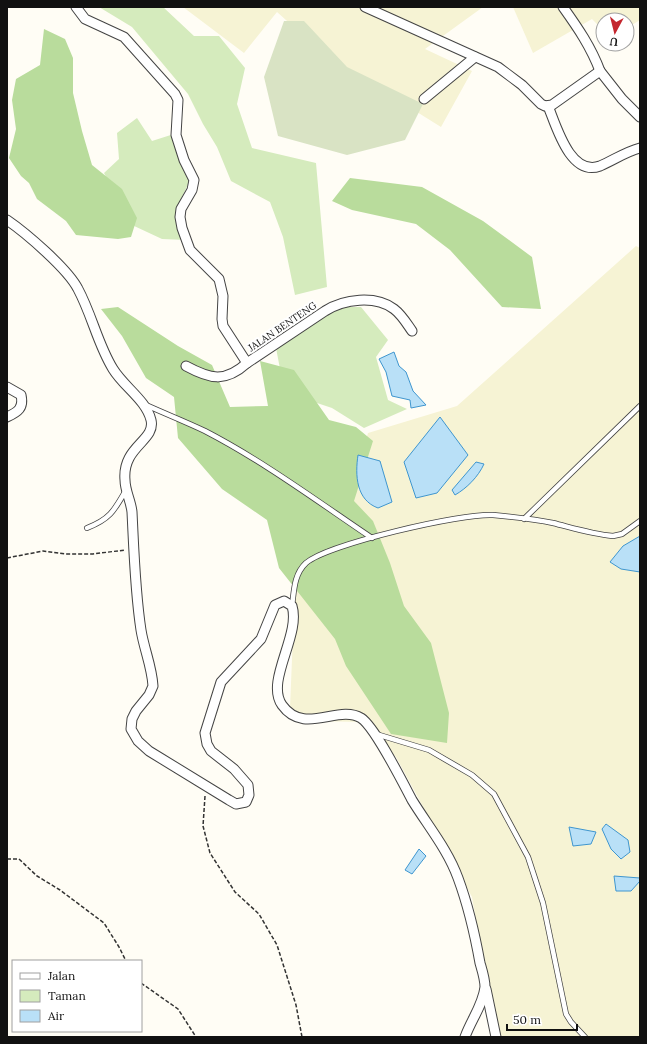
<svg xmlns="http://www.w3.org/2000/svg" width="647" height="1044" font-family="Lora,serif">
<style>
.farmland{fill:#f6f3d4}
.green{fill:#d5ebbd}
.forest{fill:#b9dc9c}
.cemetery{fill:#d9e3c4}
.water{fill:#b9e0f7;stroke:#3f96cf}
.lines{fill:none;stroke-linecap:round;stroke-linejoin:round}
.service-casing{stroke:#444;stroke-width:6}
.minor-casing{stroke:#444;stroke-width:11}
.path{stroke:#333;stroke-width:1.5;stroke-dasharray:4 2;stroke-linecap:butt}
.service{stroke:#fff;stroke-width:4.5}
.minor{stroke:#fff;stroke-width:9}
.labels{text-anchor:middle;stroke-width:4;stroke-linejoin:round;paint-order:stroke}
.street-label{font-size:10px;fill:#111;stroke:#fff}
</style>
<rect width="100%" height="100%" fill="#fffdf5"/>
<g class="farmland">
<path d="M183,7H483L425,49L472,71L441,127L324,54L277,12L244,53Z"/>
<path d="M513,7H640V20L627,28V20H603V30L592,19L533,53Z"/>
<path d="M636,246L640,248V1037H496L472,897L396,757L364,722L311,721L290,708L295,585L346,506L368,433L457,406Z"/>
</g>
<g class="green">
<path d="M99,7H163L194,36H219L245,68L237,104L252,148L316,163L327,287L295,295L283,237L270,202L231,181L217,147L203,124L188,94L132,27Z"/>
<path d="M137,118L152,141L177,133L194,172L179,203L186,240L162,239L132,225L104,173L119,159L117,133Z"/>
<path d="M340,307H361L388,340L376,357L388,400L407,409L364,428L332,408L311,401L281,374L276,348Z"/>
</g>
<g class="forest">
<path d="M44,29L65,39L73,58V93L82,131L92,165L122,189L137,218L131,237L118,239L76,235L66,221L37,199L29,183L21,176L9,158L16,129L12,100L16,79L40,65Z"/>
<path d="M350,178L422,187L483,221L532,257L541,309L502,307L450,250L416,224L352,210L332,201Z"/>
<path d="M118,307L178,346L212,365L230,407L268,406L260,361L294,370L329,420L356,427L373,441L354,501L373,521L390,563L404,606L431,643L449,713L447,743L391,734L346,666L335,639L279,568L267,520L222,489L178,438L174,397L146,378L122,336L101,309Z"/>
</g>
<path class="cemetery" d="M284,21H304L347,67L423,104L405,140L347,155L278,136L264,77Z"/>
<g class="water">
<path d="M394,352L399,366L406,372L413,391L426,405L411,408L410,400L392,396L386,372L379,359Z"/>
<path d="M440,417L468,455L437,493L416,498L404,462Z"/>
<path d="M358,455L380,461L392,502L378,508C356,500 355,475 358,455Z"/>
<path d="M476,462L484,464C478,477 467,488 455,495L452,490Z"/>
<path d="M640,536V572L621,569L610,562L623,546Z"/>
<path d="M606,824L628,840L630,852L621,859L611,849L602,829Z"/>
<path d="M569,827L596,832L591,844L573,846Z"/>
<path d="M419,849L426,856L412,874L405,870Z"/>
<path d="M614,876L640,878V881L631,891H616Z"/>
</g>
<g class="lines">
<g class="service-casing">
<g id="service">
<path d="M146,405C166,414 186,422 205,431C263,461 317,501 372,538"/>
<path d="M524,519L640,406"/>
<path d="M87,528C110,519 114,511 126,490"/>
<path d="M292,606C294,591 294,574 306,563C328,544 462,513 493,515C513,517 534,519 553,523C573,528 592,534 613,536L622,534L640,521"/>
<path d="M376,734L429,750L472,775L494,794L528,857L543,903L566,1014L571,1022L585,1037"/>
</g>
</g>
<g class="minor-casing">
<g id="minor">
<path d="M76,7L85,19L124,37L175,94L178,100L176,135L184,160L194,180L192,190L181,209L180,217L182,228L190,250L219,279L223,296L222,319L223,326L247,363L325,311C344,299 375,295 394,309C402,315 407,324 412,331"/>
<path d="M365,7L498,67L522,85L541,104L545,106L552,105L600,71L622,99L640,117"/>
<path d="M563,7C578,28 591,47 600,71"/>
<path d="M424,99L475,57"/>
<path d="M548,106C556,125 570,177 600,166C614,160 625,152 640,148"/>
<path d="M7,220C26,233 68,269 78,289C92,315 98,345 113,369C124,387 146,400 151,420C156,441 122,446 125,480C125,491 131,501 132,512C134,552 135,591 141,630C144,649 152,667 153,686L149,695L136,711L132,719L131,729L138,741L149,751L229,800L236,804L246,802L249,795L248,785L234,769L211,751L207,744L205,733L221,682L261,639L275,605L284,601L292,606C301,635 265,681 282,705C304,736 338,704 361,718C375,727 403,783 412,800C428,826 448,850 458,878C468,905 475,935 480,963C482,970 485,979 485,987C483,1005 471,1020 465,1037"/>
<path d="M186,366C210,379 225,383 247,363"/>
<path d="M7,387L21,395C24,408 18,412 7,417"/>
<path d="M486,989L496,1037"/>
</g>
</g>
<g class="path">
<path d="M7,558L43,551L66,554H93L125,550"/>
<path d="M205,796L203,826L210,853L235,892L259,914L277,945L296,1005L302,1037"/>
<path d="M7,859H19L37,876L60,890L104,923L119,947L126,961"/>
<path d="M141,983L178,1009L196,1037"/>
</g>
<use href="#service" class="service"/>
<use href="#minor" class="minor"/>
</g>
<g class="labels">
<g class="street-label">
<text transform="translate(282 326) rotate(-34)" y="4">JALAN BENTENG</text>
</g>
</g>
<rect width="647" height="1044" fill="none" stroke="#111111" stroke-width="16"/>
<rect x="12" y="960" width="130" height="72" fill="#ffffff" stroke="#a0a0a0"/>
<rect x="20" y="973" width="20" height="6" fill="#ffffff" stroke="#a0a0a0"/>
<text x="48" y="980" font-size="12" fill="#111111">Jalan</text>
<rect x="20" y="990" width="20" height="12" fill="#d5ebbd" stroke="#a0a0a0"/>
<text x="48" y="1000" font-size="12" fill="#111111">Taman</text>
<rect x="20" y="1010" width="20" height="12" fill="#b9e0f7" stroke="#a0a0a0"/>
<text x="48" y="1020" font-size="12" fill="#111111">Air</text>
<g transform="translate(615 32) rotate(187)"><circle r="19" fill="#ffffff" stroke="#a0a0a0"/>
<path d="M0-3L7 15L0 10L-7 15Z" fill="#c4262e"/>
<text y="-6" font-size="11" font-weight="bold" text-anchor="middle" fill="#111111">U</text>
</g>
<path d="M507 1024v6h70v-6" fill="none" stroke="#111111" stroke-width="2"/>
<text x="513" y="1024" font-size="12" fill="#111111" stroke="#ffffff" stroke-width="3" paint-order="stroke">50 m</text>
</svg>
